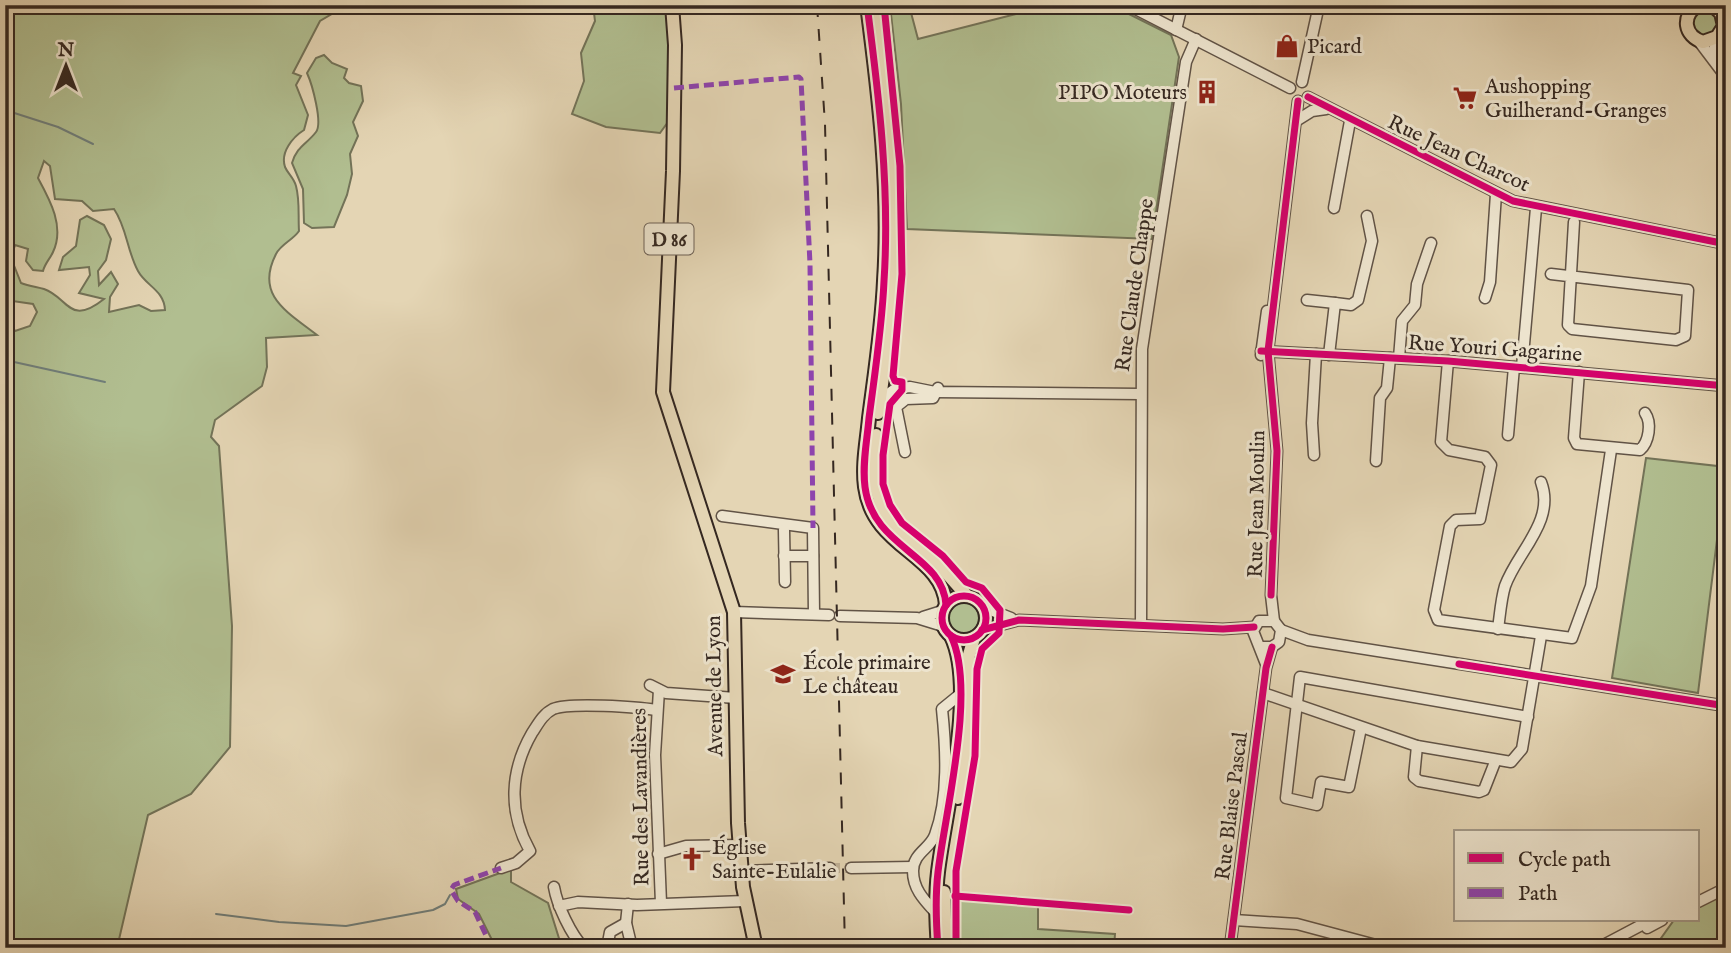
<svg xmlns="http://www.w3.org/2000/svg" width="1731" height="953" font-family="'IM FELL English',serif">
<style>
.green{fill:#b1be90;stroke:#737358;stroke-width:2;fill-rule:evenodd}
.lines{fill:none;stroke-linecap:round;stroke-linejoin:round}
.stream{stroke:#707e7a;stroke-width:2}
.minor-tunnel{stroke:#c1b297;stroke-width:10;stroke-dasharray:10 5;stroke-linecap:butt}
.minor-casing{stroke:#615346;stroke-width:13}
.major-casing{stroke:#352821;stroke-width:16}
.minor{stroke:#ede4ce;stroke-width:10}
.major{stroke:#e4d5b4;stroke-width:12}
.rail{stroke:#352821;stroke-width:2;stroke-dasharray:12 12;stroke-linecap:butt}
.quiet{stroke:#8e44ad;stroke-width:5;stroke-dasharray:10 5;stroke-linecap:butt}
.cycleway-casing{stroke:#ede4ce;stroke-width:11}
.cycleway{stroke:#d6006c;stroke-width:7}
.labels{text-anchor:middle;stroke-width:6;stroke-linejoin:round;paint-order:stroke}
.shield{fill:#ede4ce;stroke:#6c6055;stroke-width:2}
.shield-label{font-size:19px;font-weight:bold;fill:#352821}
.poi-label{font-size:21px;fill:#352821;stroke:#ede4ce;text-anchor:start}
.street-label{font-size:21px;fill:#352821;stroke:#ede4ce}
</style>
<rect width="100%" height="100%" fill="#e4d5b4"/>
<filter id="stains"><feTurbulence type="fractalNoise" baseFrequency=".00286" numOctaves="4"/><feColorMatrix values="0 0 0 0 .2 0 0 0 0 .09 0 0 0 0 .02 0 0 0 .5 -.17"/></filter>
<radialGradient id="worn" r=".72"><stop offset=".6" stop-color="#630" stop-opacity="0"/><stop offset="1" stop-color="#630" stop-opacity=".3"/></radialGradient>
<g class="green">
<path d="M5,5H332L335,12L320,21L293,73L301,76L296,85L308,115L304,130C293,137 280,152 285,167C288,174 294,178 296,186C300,201 298,215 299,231C293,240 281,244 276,254C255,295 286,311 317,335L266,338L267,367L262,386L215,420L211,437L219,446L232,626L230,747L191,794L148,815L117,948H5V313L15,331L30,326L37,312L33,304L5,300ZM44,161L50,166L55,199L82,201L93,211L114,209C127,228 127,251 138,271C146,286 164,290 165,310L151,311L139,305L109,312L110,297L118,284L111,272L99,285L98,271L106,260L111,239L104,225L87,216L80,220L76,246L63,257L59,270L89,267L90,275L79,293L104,299C69,327 68,297 44,289C37,287 29,286 21,283L11,258L15,245L28,249L26,261L33,270L43,271C45,263 50,259 53,252C65,227 50,200 38,178Z"/>
<path d="M593,5H672L673,115L660,133L606,127L572,114L584,81L581,53L595,21Z"/>
<path d="M890,5H909L918,39L1016,14L1014,5H1111L1171,35L1179,57L1152,239L907,229L901,104Z"/>
<circle cx="1705" cy="23" r="12"/>
<path d="M324,55L332,63L347,69L344,78L349,83L361,86L363,101L353,122L358,136L350,154L352,174L347,195L334,227L312,228L304,223L303,189L292,163C297,146 307,144 316,132C323,123 312,84 307,73L316,58Z"/>
<path d="M1646,458L1726,467L1698,693L1612,678Z"/>
<circle cx="963" cy="618" r="16"/>
<path d="M511,869V882L548,903L562,948H496L479,914L458,899L456,889Z"/>
<path d="M1726,894V948H1654L1674,920H1698V907Z"/>
<path d="M957,898L1038,904V929L1115,934L1114,948H960Z"/>
</g>
<g class="lines">
<g class="stream">
<path d="M5,110L58,127L93,144"/>
<path d="M5,360L105,382"/>
<path d="M216,914L279,922L346,926L433,910L445,904L450,895"/>
</g>
<path class="minor-tunnel" d="M830,868H851"/>
<g class="minor-casing">
<g id="minor">
<path d="M1128,5L1290,88"/>
<path d="M1176,30L1182,5"/>
<path d="M1714,39L1715,53L1723,64"/>
<path d="M1698,40L1726,77"/>
<path d="M1302,82L1319,5"/>
<path d="M1308,97L1513,201L1726,244"/>
<path d="M1296,121L1312,111L1326,109"/>
<path d="M1334,208L1350,121"/>
<path d="M1724,244L1726,226"/>
<path d="M1551,274L1688,290L1685,336L1676,340L1572,329L1568,325L1574,222"/>
<path d="M1485,298L1490,282L1496,194"/>
<path d="M1307,300L1335,303"/>
<path d="M1261,351L1448,361L1726,386"/>
<path d="M1261,355L1267,311"/>
<path d="M1329,355L1335,303L1351,305L1358,300L1372,241L1367,216"/>
<path d="M1399,358L1402,321L1415,305L1417,284L1431,243"/>
<path d="M1448,361L1441,442L1449,450L1485,457L1491,465L1480,519L1456,520L1450,526L1434,610L1438,620L1572,638L1591,586L1611,450"/>
<path d="M1522,367L1536,208"/>
<path d="M1579,372L1574,438L1577,444L1640,450C1649,442 1652,423 1645,413"/>
<path d="M882,411L888,394L895,389L910,387L935,392L1140,394"/>
<path d="M1508,435L1514,367"/>
<path d="M905,452L896,407L906,399L933,398L938,388"/>
<path d="M1314,455L1312,423L1316,354"/>
<path d="M1376,461L1380,398L1387,388L1390,358"/>
<path d="M722,516L813,528L814,614"/>
<path d="M1726,519L1723,543L1726,545"/>
<path d="M784,530L785,582"/>
<path d="M784,556H813"/>
<path d="M983,607L1011,618"/>
<path d="M734,612L829,615"/>
<path d="M840,616L917,618L943,626"/>
<path d="M923,617L942,611"/>
<path d="M1274,621L1271,595L1277,451L1268,351L1298,101"/>
<path d="M1141,624L1142,349L1186,62L1196,39"/>
<path d="M1498,629C1500,615 1501,599 1505,586C1517,552 1556,521 1541,482"/>
<path d="M982,630L1019,620L1223,629L1254,627"/>
<path d="M1281,630L1308,640L1726,706"/>
<path d="M1261,647H1272L1279,642L1281,630L1274,621H1259L1253,631L1266,664"/>
<path d="M650,685L666,693L736,698"/>
<path d="M659,690L655,755L661,903"/>
<path d="M1263,693L1417,746L1511,762L1522,749L1541,636"/>
<path d="M1361,728L1349,787L1321,782L1317,805L1286,798L1300,677L1528,717"/>
<path d="M1417,746L1414,777L1419,781L1479,792L1484,790L1495,762"/>
<path d="M658,854L686,846L739,845"/>
<path d="M501,868L516,863L530,851C508,812 510,771 532,733C538,724 543,714 553,709C569,702 638,707 656,710"/>
<path d="M851,868L913,867"/>
<path d="M741,871L830,868"/>
<path d="M554,887C557,905 571,935 584,948"/>
<path d="M1698,902L1726,888"/>
<path d="M628,904L626,923L632,948"/>
<path d="M559,906L578,902L637,905L745,901"/>
<path d="M936,913C924,900 913,889 913,871C913,853 930,849 935,835C949,797 946,748 942,709L958,696"/>
<path d="M1234,920L1297,924L1387,948"/>
<path d="M1647,928L1662,920"/>
<path d="M607,948L610,932L626,923"/>
<path d="M1230,948L1266,668L1272,647"/>
<path d="M1598,948L1651,920"/>
</g>
</g>
<g class="major-casing">
<g id="major">
<path d="M672,5L675,45L673,171L663,392L734,612L738,823L743,887L756,948"/>
<path d="M867,5C879,96 890,189 884,281C882,327 875,372 869,418C867,441 862,464 865,487C873,549 943,554 946,605"/>
<path d="M875,5C889,103 900,204 892,302C889,339 883,376 878,413"/>
<path d="M1698,5C1681,16 1684,36 1703,42L1717,37L1724,26L1721,13L1712,5"/>
<path d="M876,435L874,480L884,514L899,533L936,561L967,596"/>
<circle cx="964" cy="618" r="22"/>
<path d="M958,798L967,742L968,658L974,638"/>
<path d="M944,892L946,948"/>
<path d="M938,948C936,922 935,897 938,872C945,812 977,689 951,636"/>
</g>
</g>
<use href="#minor" class="minor"/>
<use href="#major" class="major"/>
<path class="rail" d="M817,5L825,124L845,948"/>
<g class="quiet">
<path d="M674,88L799,77L801,79L810,264L813,528"/>
<path d="M492,948L475,912L458,901L451,890L454,885L501,868"/>
</g>
<g class="cycleway-casing">
<g id="cycleway">
<path d="M867,5C879,96 890,189 884,281C882,327 875,372 869,418C867,441 862,464 865,487C873,549 943,554 946,605"/>
<path d="M884,5L900,166L902,274L893,376L895,381L902,382V390L890,404L883,455V484L890,505L902,523L943,556L966,582L982,588L1000,610L999,633L982,649L977,669L975,756L956,871V948"/>
<path d="M1308,97L1513,201L1726,244"/>
<path d="M1261,351L1448,361L1726,386"/>
<path d="M1271,595L1277,451L1268,351L1298,101"/>
<circle cx="964" cy="618" r="22"/>
<path d="M982,630L1019,620L1223,629L1254,627"/>
<path d="M1459,664L1726,706"/>
<path d="M955,896L1129,910"/>
<path d="M938,948C936,922 935,897 938,872C945,812 977,689 951,636"/>
<path d="M1230,948L1266,668L1272,647"/>
</g>
</g>
<use href="#cycleway" class="cycleway"/>
</g>
<defs>
<g id="shop-bare" transform="scale(1.89)"><path d="M-5-2.5h2.3a2.7 3.5 0 0 1 5.4 0H5L5.5 6h-11ZM-1.5-2.5h3a1.5 2.3 0 0 0-3 0Z" fill="#8f2418" stroke="#ede4ce" stroke-width="2.5" paint-order="stroke"/></g>
<g id="building-bare" transform="scale(1.89)"><path d="M-4-6H4V6H1V3H-1V6H-4ZM-2.5-4.3h1.7v1.8h-1.7ZM.8-4.3h1.7v1.8H.8ZM-2.5-1h1.7V.8h-1.7ZM.8-1h1.7V.8H.8Z" fill="#8f2418" stroke="#ede4ce" stroke-width="2.5" paint-order="stroke"/></g>
<g id="supermarket-bare" transform="scale(1.89)"><path d="M-6-5.5h2.5l.6 2H6L4.5 2H-2.5L-4.4-4H-6ZM-1.5 3.2a1.3 1.3 0 1 0 .1 0ZM3 3.2a1.3 1.3 0 1 0 .1 0Z" fill="#8f2418" stroke="#ede4ce" stroke-width="2.5" paint-order="stroke"/></g>
<g id="school-bare" transform="scale(1.89)"><path d="M0-5L7-2L0 1L-7-2ZM-4 1L0 2.5L4 1V4Q0 6-4 4Z" fill="#8f2418" stroke="#ede4ce" stroke-width="2.5" paint-order="stroke"/></g>
<g id="church-bare" transform="scale(1.89)"><path d="M-1.2-6h2.4v3.5h3.3v2.4h-3.3V6h-2.4V-.1h-3.3v-2.4h3.3Z" fill="#8f2418" stroke="#ede4ce" stroke-width="2.5" paint-order="stroke"/></g>
</defs>
<g fill-rule="evenodd">
<use href="#shop-bare" x="1287" y="46"/>
<use href="#building-bare" x="1207" y="92"/>
<use href="#supermarket-bare" x="1465" y="98"/>
<use href="#school-bare" x="783" y="674"/>
<use href="#church-bare" x="692" y="859"/>
</g>
<g class="labels">
<rect class="shield" x="644.5" y="223.5" width="49" height="31" rx="5"/>
<g class="shield-label">
<text x="669" y="246">D 86</text>
</g>
<g class="poi-label">
<text x="1307" y="53">Picard</text>
<text x="1485" y="93">Aushopping<tspan x="1485" dy="24">Guilherand-Granges</tspan></text>
<text x="1187" y="99" text-anchor="end">PIPO Moteurs</text>
<text x="803" y="669">École primaire<tspan x="803" dy="24">Le château</tspan></text>
<text x="712" y="854">Église<tspan x="712" dy="24">Sainte-Eulalie</tspan></text>
</g>
<g class="street-label">
<text transform="translate(1459 153) rotate(25)" y="7">Rue Jean Charcot</text>
<text transform="translate(1134 285) rotate(-82)" y="7">Rue Claude Chappe</text>
<text transform="translate(1495 348) rotate(4)" y="7">Rue Youri Gagarine</text>
<text transform="translate(1256 504) rotate(-89)" y="7">Rue Jean Moulin</text>
<text transform="translate(714 686) rotate(-91)" y="7">Avenue de Lyon</text>
<text transform="translate(640 797) rotate(-91)" y="7">Rue des Lavandières</text>
<text transform="translate(1231 806) rotate(-83)" y="7">Rue Blaise Pascal</text>
</g>
</g>
<rect width="1731" height="953" fill="none" stroke="#e4d5b4" stroke-width="28"/>
<rect x="7" y="7" width="1717" height="939" fill="none" stroke="#352821" stroke-width="3.5"/>
<rect x="14" y="14" width="1703" height="925" fill="none" stroke="#352821" stroke-width="2"/>
<rect x="1454" y="830" width="245" height="91" fill="#ede4ce" stroke="#a39989" stroke-width="2"/>
<rect x="1468" y="853" width="35" height="10" fill="#d6006c" stroke="#a39989" stroke-width="2"/>
<text x="1518" y="866" font-size="21" fill="#352821">Cycle path</text>
<rect x="1468" y="888" width="35" height="10" fill="#8e44ad" stroke="#a39989" stroke-width="2"/>
<text x="1518" y="900" font-size="21" fill="#352821">Path</text>
<g transform="translate(66 66)" stroke="#ede4ce" stroke-width="5" paint-order="stroke">
<path d="M0-5L12 26L0 18L-12 26Z" fill="#352821"/>
<text y="-10" font-size="19" font-weight="bold" text-anchor="middle" fill="#352821">N</text>
</g>
<rect width="100%" height="100%" filter="url(#stains)"/>
<rect width="100%" height="100%" fill="url(#worn)"/>
</svg>
